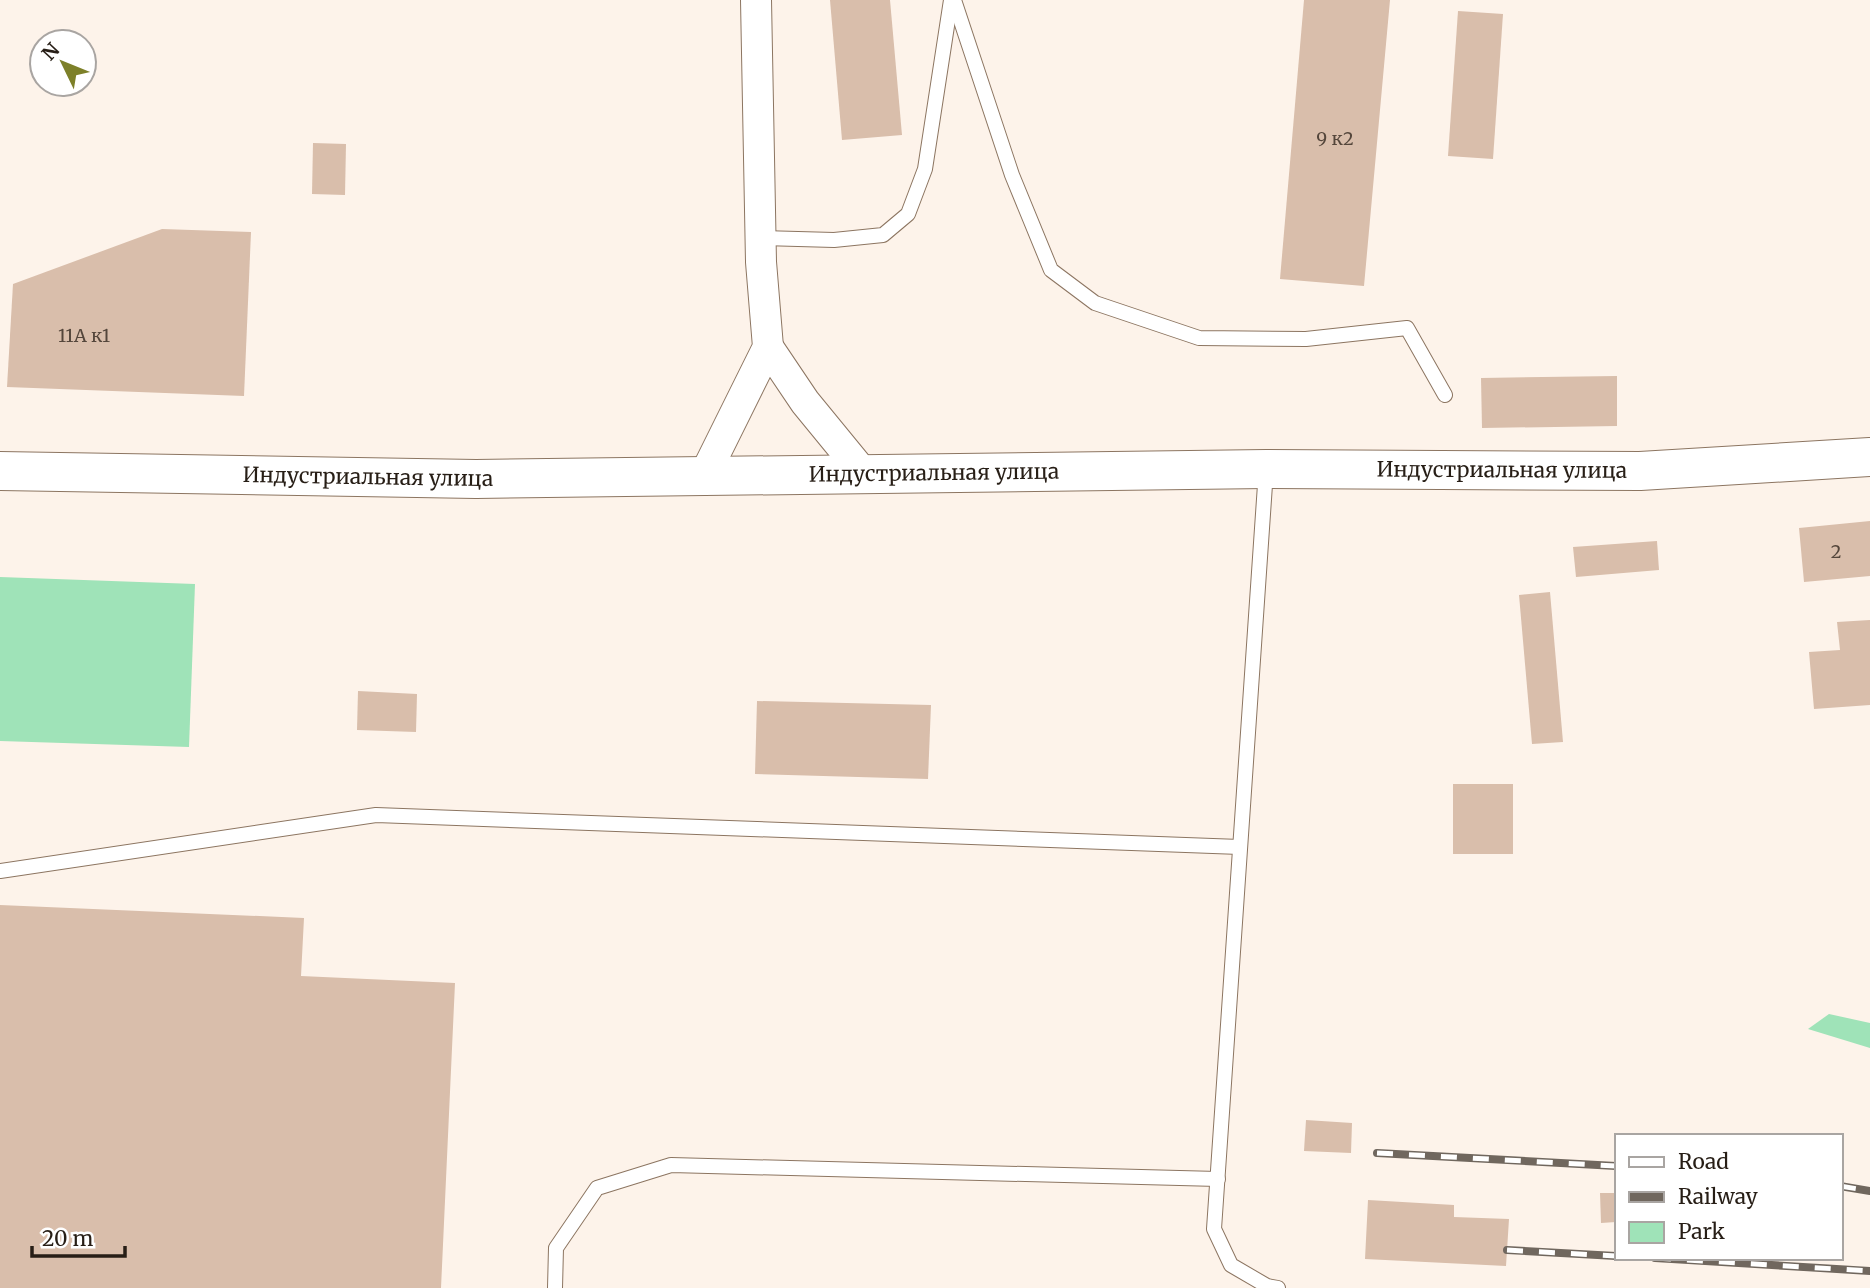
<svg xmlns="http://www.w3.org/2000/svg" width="1870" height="1288" font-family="Merriweather,serif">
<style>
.green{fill:#9fe3b8}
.building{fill:#d9beab}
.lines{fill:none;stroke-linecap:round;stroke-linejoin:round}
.lane-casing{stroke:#8c7561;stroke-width:16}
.street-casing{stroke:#8c7561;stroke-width:32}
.secondary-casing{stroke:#8c7561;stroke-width:40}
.lane{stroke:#fff;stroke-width:14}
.street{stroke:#fff;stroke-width:30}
.secondary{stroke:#fff;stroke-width:38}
.rail-casing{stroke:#70675e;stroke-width:8}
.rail{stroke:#fff;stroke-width:5;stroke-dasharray:16;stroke-linecap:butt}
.labels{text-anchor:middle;stroke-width:6;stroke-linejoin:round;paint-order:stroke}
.number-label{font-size:18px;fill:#54463b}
.street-label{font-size:21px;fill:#271e16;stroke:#fff}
</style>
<rect width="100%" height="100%" fill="#fdf3ea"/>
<g class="green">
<path d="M0,577L195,584L189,747L0,741Z"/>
<path d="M1829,1014L1870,1023V1048L1808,1029Z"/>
</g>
<g class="building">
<path d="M830,0H890L902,135L842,140Z"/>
<path d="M1304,0H1390L1364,286L1280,279Z"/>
<path d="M1458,11L1503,14L1493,159L1448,156Z"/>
<path d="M313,143L346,144L345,195L312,194Z"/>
<path d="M162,229L251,232L244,396L7,387L13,284Z"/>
<path d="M1617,376V426L1482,428L1481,378Z"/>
<path d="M1870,521V576L1804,582L1799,528Z"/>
<path d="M1657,541L1659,570L1576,577L1573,547Z"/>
<path d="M1550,592L1563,742L1532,744L1519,595Z"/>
<path d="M1870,620V705L1814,709L1809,652L1840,650L1837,622Z"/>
<path d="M358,691L417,694L416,732L357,730Z"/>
<path d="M757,701L931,705L928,779L755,774Z"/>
<rect x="1453" y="784" width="60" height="70"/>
<path d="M0,905L304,918L301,976L455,983L441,1288H0Z"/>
<path d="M1306,1120L1352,1123L1351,1153L1304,1151Z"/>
<path d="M1600,1193H1616V1222L1601,1223Z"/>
<path d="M1368,1200L1454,1205V1217L1509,1219L1506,1266L1365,1259Z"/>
</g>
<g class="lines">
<g class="lane-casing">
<g id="lane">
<path d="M954,0L1012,175L1051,270L1095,303L1199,338L1306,339L1407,328L1445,395"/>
<path d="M760,238L834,240L883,235L908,214L925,169L951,0"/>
<path d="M1266,470L1214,1229L1231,1265L1267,1286L1278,1288"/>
<path d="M0,871L376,815L1240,847"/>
<path d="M555,1288L556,1248L597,1188L671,1165L1218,1179"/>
</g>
</g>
<g class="street-casing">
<g id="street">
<path d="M768,347L805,402L864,474"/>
<path d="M704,476L768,347L761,262L756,0"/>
</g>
</g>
<g class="secondary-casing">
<g id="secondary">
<path id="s1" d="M0,471L476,479L1266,469L1640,471L1870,457"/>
</g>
</g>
<use href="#lane" class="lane"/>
<use href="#street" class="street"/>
<use href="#secondary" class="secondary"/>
<g class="rail-casing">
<g id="rail">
<path d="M1377,1153L1616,1166"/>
<path d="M1840,1186L1870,1191"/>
<path d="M1507,1250L1616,1256"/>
<path d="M1655,1258L1870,1271"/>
</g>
</g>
<use href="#rail" class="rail"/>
</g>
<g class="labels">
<g class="number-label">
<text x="1335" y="145">9 к2</text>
<text x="84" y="342">11А к1</text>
<text x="1836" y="558">2</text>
</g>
<g class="street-label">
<text dy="7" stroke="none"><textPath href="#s1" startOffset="1502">Индустриальная улица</textPath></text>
<text dy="7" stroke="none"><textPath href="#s1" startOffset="934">Индустриальная улица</textPath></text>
<text dy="7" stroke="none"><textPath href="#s1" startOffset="368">Индустриальная улица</textPath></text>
</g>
</g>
<rect x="1615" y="1134" width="228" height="126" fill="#ffffff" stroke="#a9a5a2" stroke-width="2"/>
<rect x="1629" y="1157" width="35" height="10" fill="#ffffff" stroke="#a9a5a2" stroke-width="2"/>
<text x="1678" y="1169" font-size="21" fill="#271e16">Road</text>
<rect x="1629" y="1192" width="35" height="10" fill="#70675e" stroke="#a9a5a2" stroke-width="2"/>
<text x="1678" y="1204" font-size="21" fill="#271e16">Railway</text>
<rect x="1629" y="1222" width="35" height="21" fill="#9fe3b8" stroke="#a9a5a2" stroke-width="2"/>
<text x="1678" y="1239" font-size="21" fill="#271e16">Park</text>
<g transform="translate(63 63) rotate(313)"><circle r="33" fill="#ffffff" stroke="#a9a5a2" stroke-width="2"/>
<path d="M0-5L12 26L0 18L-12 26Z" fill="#7d8029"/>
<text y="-10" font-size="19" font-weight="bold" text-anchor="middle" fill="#271e16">N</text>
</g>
<path d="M32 1246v10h93v-10" fill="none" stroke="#271e16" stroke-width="3.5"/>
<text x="42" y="1246" font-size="21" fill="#271e16" stroke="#ffffff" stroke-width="5" paint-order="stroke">20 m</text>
</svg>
